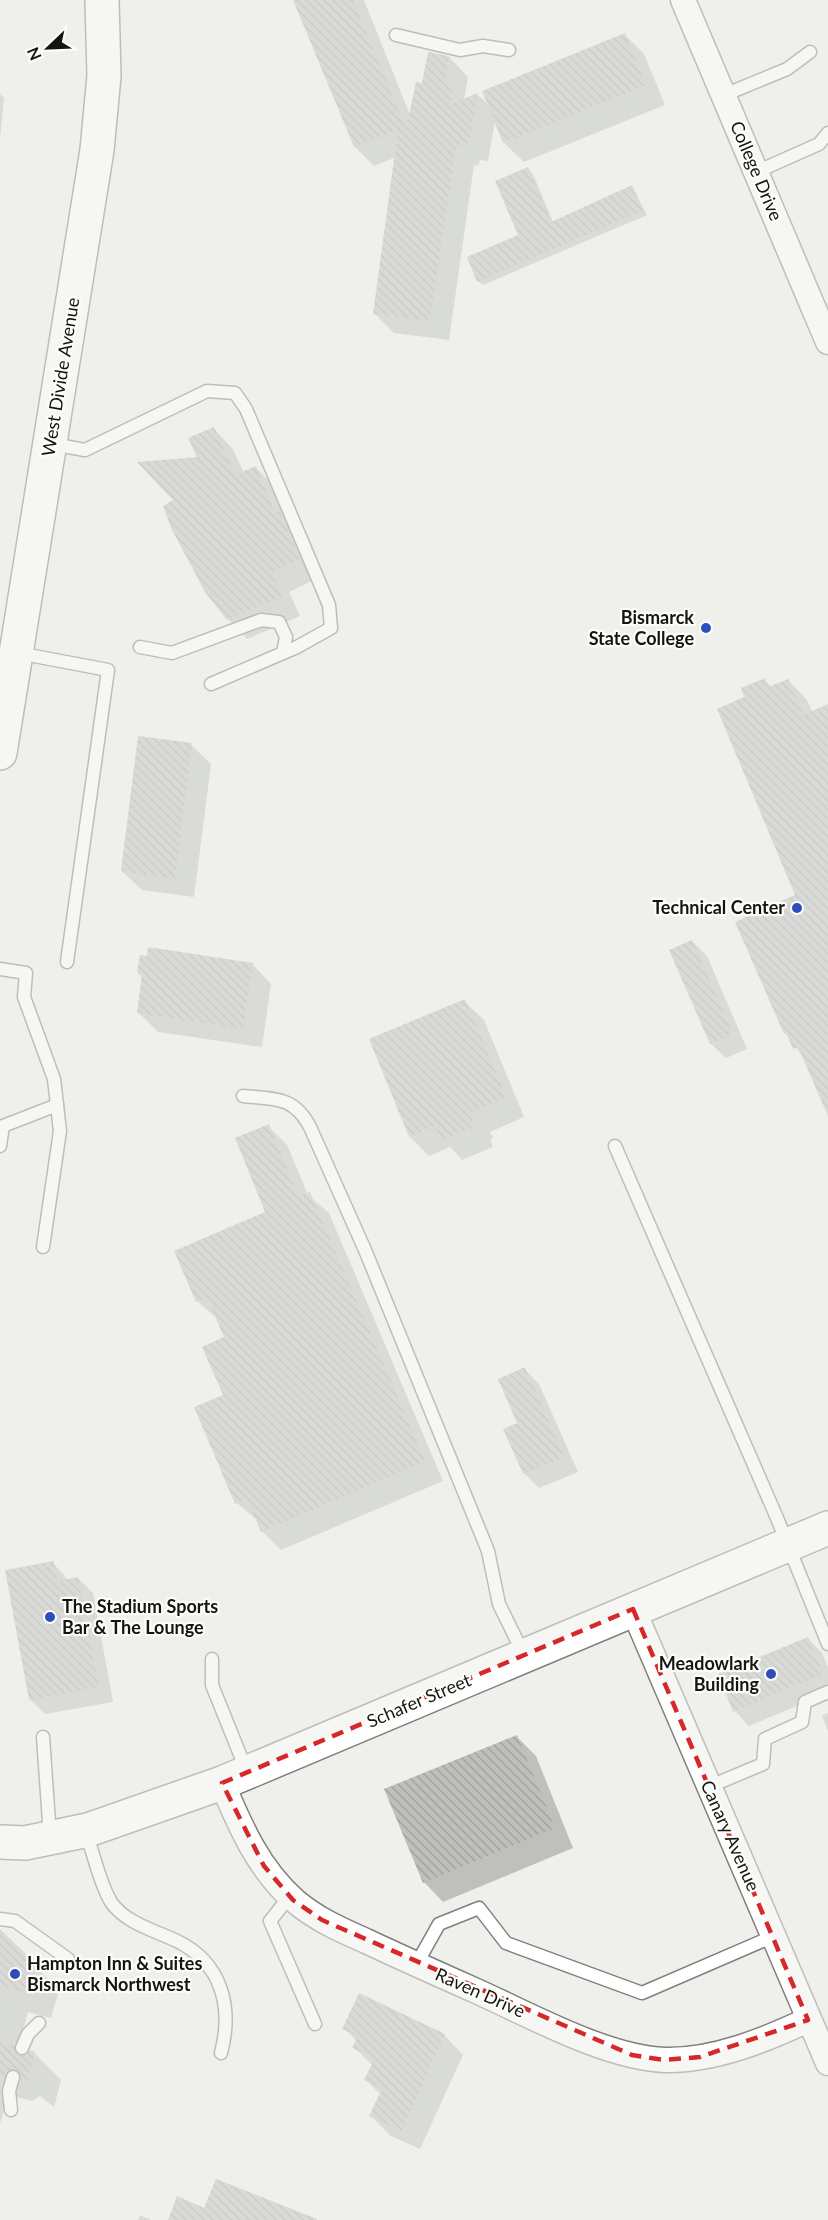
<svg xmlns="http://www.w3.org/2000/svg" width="828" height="2220" font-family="Lato,sans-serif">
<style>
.shadow{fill:#0003}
.building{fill:url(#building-back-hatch)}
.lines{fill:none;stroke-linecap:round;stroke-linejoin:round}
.lane-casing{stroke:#80817e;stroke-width:15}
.street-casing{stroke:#80817e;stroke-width:27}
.secondary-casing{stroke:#80817e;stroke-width:36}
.lane{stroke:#fff;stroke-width:12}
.street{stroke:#fff;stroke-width:24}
.secondary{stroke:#fff;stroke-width:33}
.marked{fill:none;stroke:#d62828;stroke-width:4.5;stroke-dasharray:12 8;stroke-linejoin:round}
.poi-dot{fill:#2f4cbc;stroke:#fcfdf9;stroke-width:2}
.labels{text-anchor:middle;stroke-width:4.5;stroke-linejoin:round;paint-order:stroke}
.street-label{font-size:18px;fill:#141513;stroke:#fcfdf9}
.poi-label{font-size:18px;font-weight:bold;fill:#141513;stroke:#fcfdf9;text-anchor:end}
</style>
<defs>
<pattern id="building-back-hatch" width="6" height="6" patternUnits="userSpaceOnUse" patternTransform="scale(1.5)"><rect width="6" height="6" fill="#bebfbc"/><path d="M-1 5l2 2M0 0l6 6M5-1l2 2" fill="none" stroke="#a2a3a1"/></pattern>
</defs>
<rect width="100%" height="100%" fill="#eff0ec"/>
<g class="shadow">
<path d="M295,0H364L410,115L423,84L449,57L468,77L464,100L478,95L490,106L625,35L644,54L665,105L524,162L504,143L495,121L488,161L480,160L478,166L474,165L449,340L394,333L375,314L396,157L374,166L355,147Z"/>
<path d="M0,94L4,98L0,138Z"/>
<path d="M528,169L533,174L553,222L632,187L647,215L483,285L478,281L520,236Z"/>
<path d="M214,429L233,449L244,473L256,468L275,487L318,578L289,592L300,616L247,639L228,619L175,501Z"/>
<path d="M764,680L772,687L788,680L807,700L812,712L828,706V1112L805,1059L785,1033L797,896L746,698Z"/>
<path d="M191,745L211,764L194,897L142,890L122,871Z"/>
<path d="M692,941L707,956L747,1049L726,1058L711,1044L671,951Z"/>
<path d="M252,964L271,984L262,1047L158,1032L138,1012L143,978L138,973Z"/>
<path d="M464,1001L484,1020L524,1117L490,1132L493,1138L490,1140L493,1147L462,1160L450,1147L429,1156L410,1137Z"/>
<path d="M268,1126L287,1145L308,1195L329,1213L443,1481L281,1550L262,1531L258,1521L237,1503L226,1338L219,1320L198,1302L176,1251L267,1212Z"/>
<path d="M524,1369L539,1384L578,1472L539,1488L524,1473L505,1430L519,1424Z"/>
<path d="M53,1563L68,1580L78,1578L93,1593L113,1702L45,1714L30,1699Z"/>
<path d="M808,1638L822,1653L828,1667V1693L749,1726L735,1711Z"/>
<path d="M828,1713V1731L822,1716Z"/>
<path d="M516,1736L536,1756L573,1848L443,1902L424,1882Z"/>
<path d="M0,1938L9,1940L59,1990L51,2018L28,2012L18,2051L23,2057L34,2053L61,2080L54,2107L40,2096L32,2101L8,2095L0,2124Z"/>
<path d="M344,2028L444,2035L463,2055L420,2149L391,2136L371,2116L381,2095L366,2080L373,2066L354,2047L357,2041Z"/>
<path d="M140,2215L151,2220H138Z"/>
</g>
<g class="building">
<path d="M293,0H353L406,129L416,82L422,83L428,52L449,56L445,85L453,86L451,104L478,93L469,143L461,142L459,147H456L430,321L373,314L398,130L354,147Z"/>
<path d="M625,33L646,85L503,143L482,91Z"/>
<path d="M528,167L551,222L632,185L643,210L477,282L467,257L518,235L495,181Z"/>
<path d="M214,427L235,475L256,466L275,513L280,511L299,559L271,572L282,596L227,620L205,592L172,530L163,506L173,500L137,462L197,457L188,438Z"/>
<path d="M765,678L768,687L788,679L803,715L828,704V1116L798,1047L793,1049L786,1033L784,1034L735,922L795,895L717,709L744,697L741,688Z"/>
<path d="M138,736L192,743L175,879L121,871Z"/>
<path d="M692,940L733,1034L710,1044L669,950Z"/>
<path d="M148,947L253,963L243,1029L137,1013L142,974L137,973L140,955L147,956Z"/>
<path d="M465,999L506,1097L472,1112L475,1118L472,1120L475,1127L441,1141L435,1126L409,1137L369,1039Z"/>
<path d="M269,1124L298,1197L310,1192L425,1461L261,1532L247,1499L235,1504L194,1407L223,1395L202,1347L224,1337L207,1298L196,1302L174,1251L265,1212L235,1138Z"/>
<path d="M525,1367L564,1457L523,1474L503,1429L517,1423L498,1379Z"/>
<path d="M54,1561L57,1581L78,1577L99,1687L29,1700L5,1570Z"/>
<path d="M808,1637L823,1674L733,1712L718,1674Z"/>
<path d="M517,1735L555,1828L423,1883L384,1789Z"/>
<path d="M0,1929L33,1961L24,1992L0,1986Z"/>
<path d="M359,1993L445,2034L401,2131L369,2116L382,2089L364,2080L375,2058L352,2048L358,2036L342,2029Z"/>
<path d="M0,2042L14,2046L15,2052L19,2056L26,2055L30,2050L35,2052L27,2081L21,2080L19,2072L15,2069L8,2071L5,2075L0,2074Z"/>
<path d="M216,2179L317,2219L316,2220H168L177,2196L204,2208Z"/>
</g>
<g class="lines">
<g class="lane-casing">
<g id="lane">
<path d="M396,35L460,50L483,46L509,50"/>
<path d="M724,95L787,69L810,52"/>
<path d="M756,172L819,144L828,133"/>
<path d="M52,444L85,450L207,391L235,393L246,409L329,605L331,628L297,647L211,684"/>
<path d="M140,647L172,653L261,620L279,622L286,637L283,653"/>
<path d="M18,653L108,670L67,962"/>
<path d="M0,969L26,973L24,997L54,1079L60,1131L43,1247"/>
<path d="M243,1096C274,1099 294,1096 310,1127L365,1250L488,1551L499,1604L524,1655"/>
<path d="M0,1146L3,1126L57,1105"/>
<path d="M615,1146L777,1518L828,1644"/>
<path d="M212,1659V1685L247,1772"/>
<path d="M43,1737L50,1836"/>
<path d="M708,1787L763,1764L765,1739L802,1722L805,1702L828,1692"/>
<path d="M86,1833C94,1854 99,1882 111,1902C125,1923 156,1931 177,1941C222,1963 233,2007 221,2053"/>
<path d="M290,1896L270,1921L315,2024"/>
<path d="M0,1919L15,1921L68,1959"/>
<path d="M416,1965L439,1924L479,1908L506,1943L642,1993L774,1936"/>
<path d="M22,2048L28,2034L39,2023"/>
<path d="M11,2110L9,2091L13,2077"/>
</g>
</g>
<g class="street-casing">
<g id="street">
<path d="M683,0L828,342"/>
<path d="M633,1609L828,2063"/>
<path d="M222,1783C240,1826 259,1870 295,1901C316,1919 341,1930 366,1941C402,1958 438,1974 474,1990C528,2014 606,2058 665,2060C714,2061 765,2040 808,2020"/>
</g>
</g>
<g class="secondary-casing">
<g id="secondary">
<path d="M0,753L97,150L104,76L102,0"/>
<path d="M0,1842L25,1843L88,1830L222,1783L828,1528"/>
</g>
</g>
<use href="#lane" class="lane"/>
<use href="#street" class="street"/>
<use href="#secondary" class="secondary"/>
</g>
<path d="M0 0H828V2220H0ZM633,1609L808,2020L700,2057L664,2060L632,2055L322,1920L293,1900L264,1866L222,1783Z" fill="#eff0ec" fill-opacity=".55" fill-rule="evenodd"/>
<path class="marked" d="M633,1609L808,2020L700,2057L664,2060L632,2055L322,1920L293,1900L264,1866L222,1783Z"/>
<g class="poi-dot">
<circle cx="706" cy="628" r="6"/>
<circle cx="797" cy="908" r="6"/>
<circle cx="50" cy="1617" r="6"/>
<circle cx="771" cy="1674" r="6"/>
<circle cx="15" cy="1974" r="6"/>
</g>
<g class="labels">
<g class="street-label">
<text transform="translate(756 171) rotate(67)" y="6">College Drive</text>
<text transform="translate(61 377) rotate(-81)" y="6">West Divide Avenue</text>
<text transform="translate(419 1701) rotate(-23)" y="6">Schafer Street</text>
<text transform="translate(730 1836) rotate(66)" y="6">Canary Avenue</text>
<text transform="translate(480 1993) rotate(24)" y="6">Raven Drive</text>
</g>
<g class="poi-label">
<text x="694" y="624">Bismarck<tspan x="694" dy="21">State College</tspan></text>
<text x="785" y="914">Technical Center</text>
<text x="62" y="1613" text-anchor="start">The Stadium Sports<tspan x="62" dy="21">Bar &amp; The Lounge</tspan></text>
<text x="759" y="1670">Meadowlark<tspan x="759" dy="21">Building</tspan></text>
<text x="27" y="1970" text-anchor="start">Hampton Inn &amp; Suites<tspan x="27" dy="21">Bismarck Northwest</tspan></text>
</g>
</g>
<g transform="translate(48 48) rotate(247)" stroke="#fcfdf9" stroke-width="4.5" paint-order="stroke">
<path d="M0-4.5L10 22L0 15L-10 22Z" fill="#141513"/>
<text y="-9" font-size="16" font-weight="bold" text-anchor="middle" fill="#141513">N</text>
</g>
</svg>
